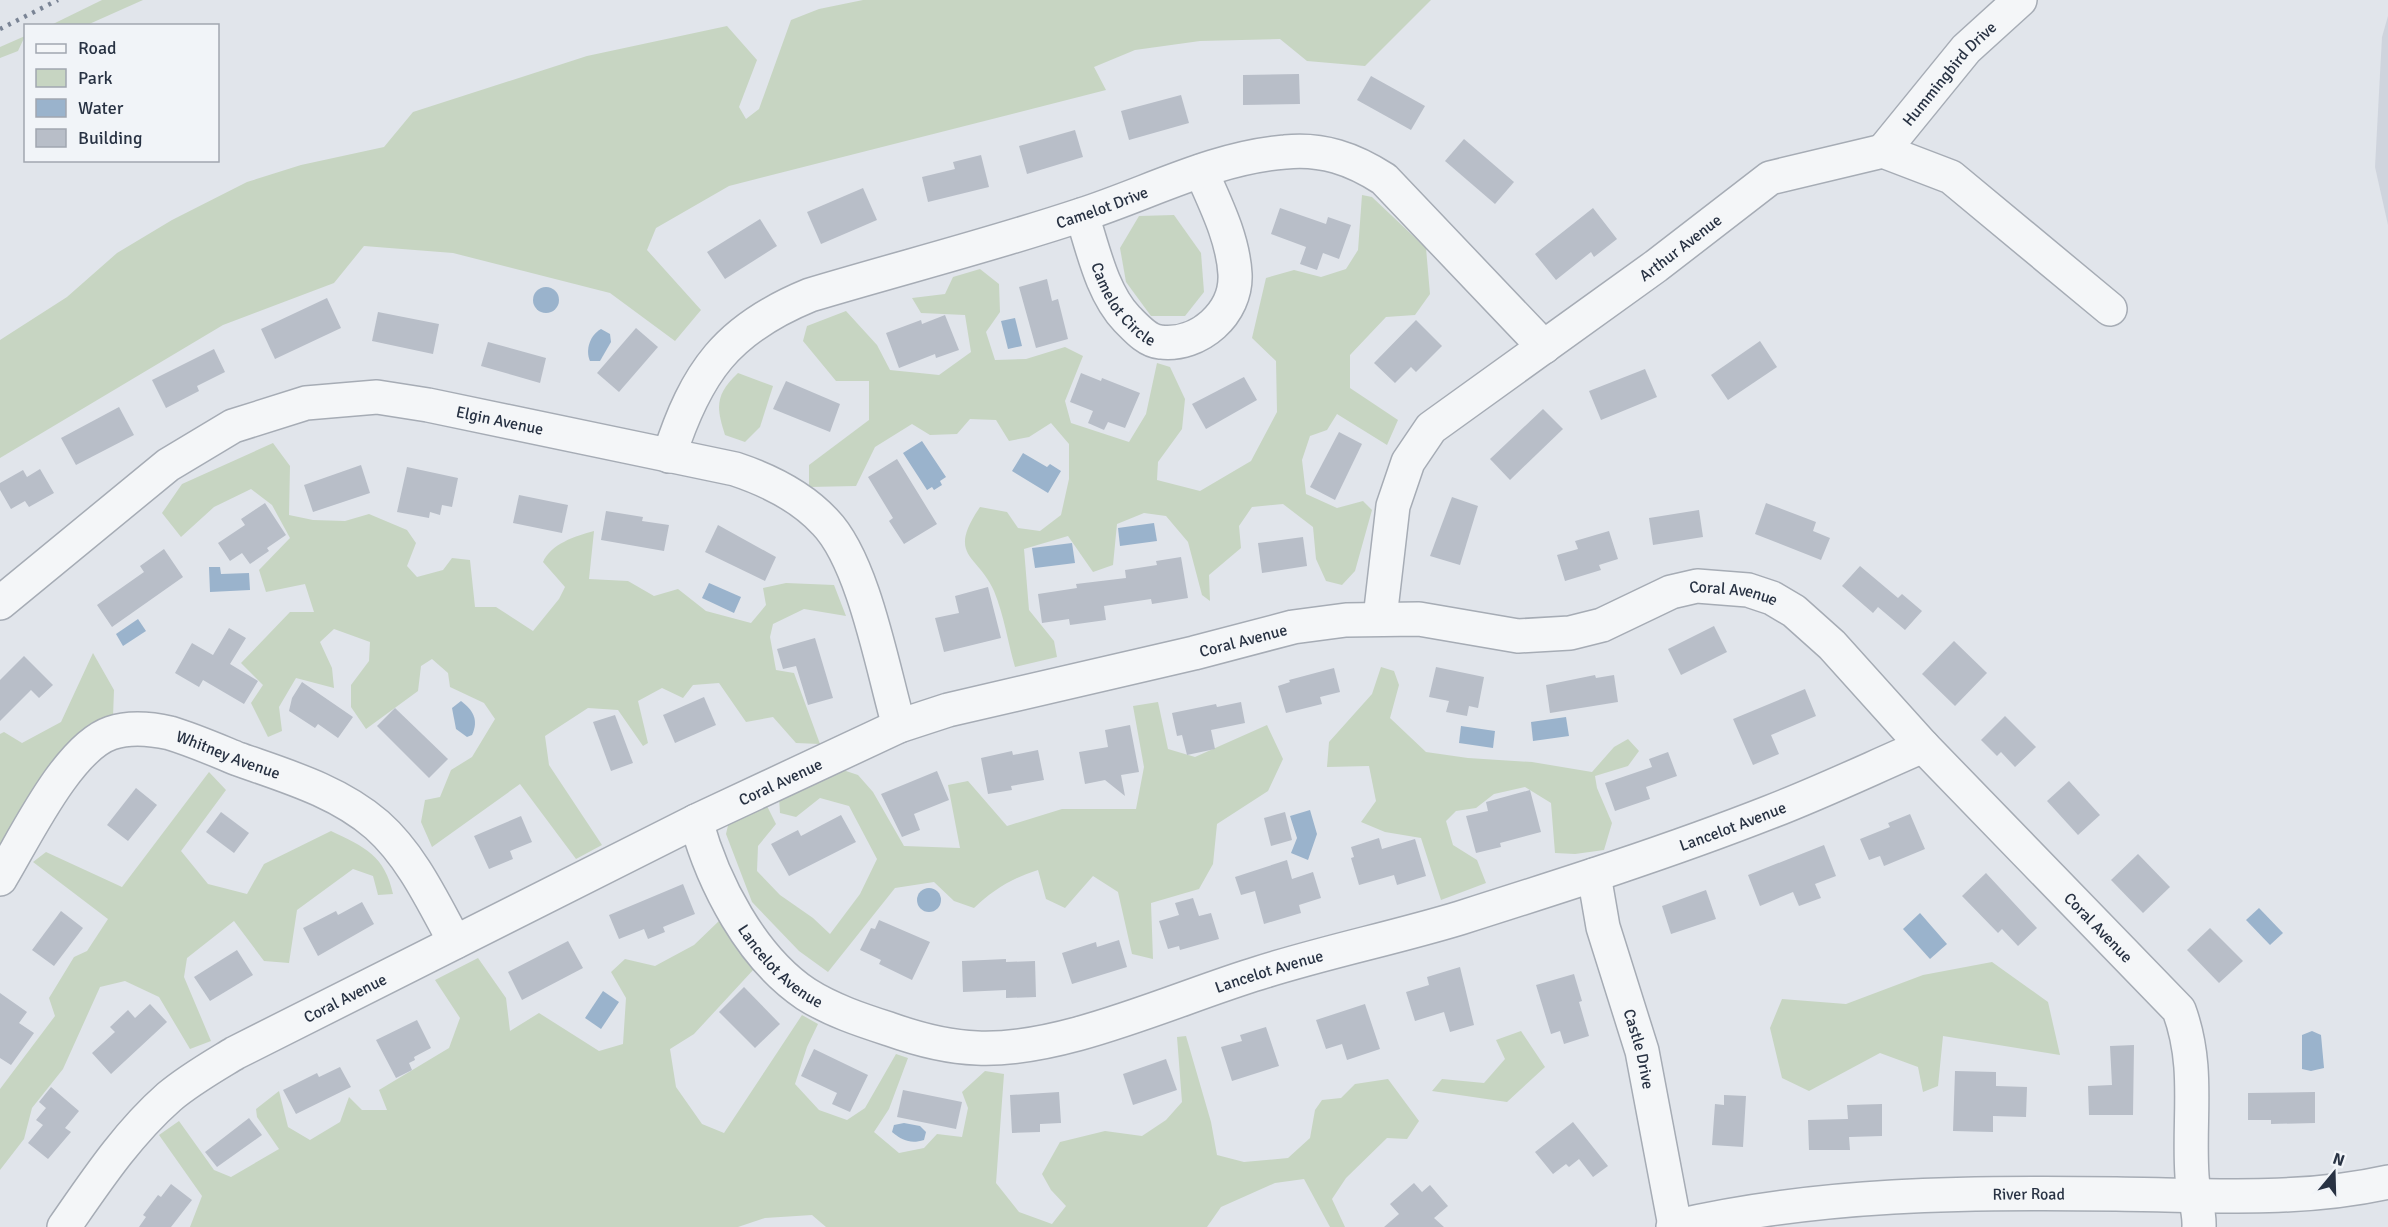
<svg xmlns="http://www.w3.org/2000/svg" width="2388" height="1227" font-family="Signika,sans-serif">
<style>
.built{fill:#cfd4dd}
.green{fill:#c7d5c2}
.water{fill:#9ab3cc}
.building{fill:#b8bec8}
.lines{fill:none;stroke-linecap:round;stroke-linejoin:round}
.minor-casing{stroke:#a6acb5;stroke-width:36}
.minor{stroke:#f4f6f8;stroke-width:33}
.rail{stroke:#7a8495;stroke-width:4.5;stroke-dasharray:3 6;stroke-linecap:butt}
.labels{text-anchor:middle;stroke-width:4.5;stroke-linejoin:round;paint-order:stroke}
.street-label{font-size:16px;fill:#283243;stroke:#f1f4f8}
</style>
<rect width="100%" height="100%" fill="#e1e5eb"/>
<path class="built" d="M2388,16V225L2375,167L2382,37Z"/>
<g class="green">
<path d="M102,0H143L87,25H51Z"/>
<path d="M863,0H1431L1365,66L1307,61L1280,39L1200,41L1135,50L1094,67L1106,90L729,186L656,228L647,250L701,310L675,341L610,293L453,253L364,246L334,283L223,325L0,458V340L67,297L117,253L172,220L247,182L301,165L384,147L413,112L587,56L727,26L757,60L739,107L746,119L759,109L791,20L819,9Z"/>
<path d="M25,36L18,51L0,58V47Z"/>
<path d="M1362,195L1372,197L1426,248L1430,294L1415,315L1386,317L1350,355V388L1398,420L1387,445L1337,414L1327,430L1310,436L1302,460L1306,494L1337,508L1363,501L1372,510L1355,571L1342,585L1326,581L1316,559L1313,527L1283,504L1252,507L1239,526L1241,548L1209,575L1210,601L1202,595L1188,542L1166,516L1144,513L1117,524L1113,565L1093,572L1068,536L1024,549L1029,610L1054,641L1057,657L1015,667C1008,643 1004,615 994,591C978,554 946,557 980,507L1007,512L1018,528L1040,531L1061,515L1069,479V444L1051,423L1029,437L1009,441L996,420L970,419L957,434L930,435L912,424L875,447L856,486L809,487V465L869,420V381H836L803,341L807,326L846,311L877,345L890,370L939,375L971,352L965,315L921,313L912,298L945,294L953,277L980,269L999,284L1000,312L986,332L995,360L1026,359L1065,347L1083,356L1065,401L1071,423L1129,442L1146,414L1157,363L1170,367L1185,399L1182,429L1158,462L1157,480L1200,491L1251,461L1277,412L1276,361L1252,338L1266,278L1294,270L1321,277L1346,269L1358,250Z"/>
<path d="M1174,215L1201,253L1204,292L1185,316H1151L1126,282L1120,248L1139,216Z"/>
<path d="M738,373L773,386L760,427L745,442L725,435C716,407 715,395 738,373Z"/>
<path d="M273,443L290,466L289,515L313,520L345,521L369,514L407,530L416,543L407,566L417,577L443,570L452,558L470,560L475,607H496L533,631L559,599L565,587L543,562C551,544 575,536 594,531L589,579L628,581L654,596L678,589L706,611L751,623L766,605L763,588L786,583L834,585L846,616L804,609L773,624L770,637L776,670L794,673L820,744L796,743L773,717L746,722L719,683L693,685L683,698L662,688L638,701L648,743L643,746L618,710L588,708L545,736L549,765L602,845L576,859L520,784L432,847L421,822L425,800L440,797L451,770L472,757L495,719L484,703L450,687L448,673L432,659L421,666L418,691L366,729L351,707V685L369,661L370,642L334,629L320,642L332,668L334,688L296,678L279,707L282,731L268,737L251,703L263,685L241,663L290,612H314L305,584L266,592L259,570L290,538L272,505L251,489L214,507L181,537L162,513L182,484Z"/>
<path d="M93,653L114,690L113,717L0,847V734L4,732L22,743L61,722Z"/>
<path d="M1381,667L1394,671L1399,685L1390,718L1426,752L1468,758L1532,762L1592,772L1614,747L1628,739L1639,751L1628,766L1595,776L1597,788L1612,823L1604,850L1575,854L1555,853L1551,803L1525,787L1494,794L1476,808L1456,811L1446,821L1453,845L1477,860L1486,883L1441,900L1421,838L1385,832L1361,822L1376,801L1369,766L1327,767L1329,742L1372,694Z"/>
<path d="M1158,702L1168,749L1195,757L1267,725L1283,759L1268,791L1217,824L1213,864L1199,889L1151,903L1153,959L1132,954L1118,892L1093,876L1065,908L1046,899L1038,870C1012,878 993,890 974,908L954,901L934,882L895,888L828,972L799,951L752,902L726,834L729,821L764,800L776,824L758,846L757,871L780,895L813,918L830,934L860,894L877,859L849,806L820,798L796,817L780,813L779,798L834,767L858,775L873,792L904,846L960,848L948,785L968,781L1007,826L1062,809H1136L1144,767L1133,706Z"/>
<path d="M209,772L226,790L181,851L208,884L247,894L264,864L331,831C365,847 385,856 393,894L378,895L373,876L353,869L297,910L289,963L264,961L234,921L187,958L184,977L211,1041L190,1049L159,997L125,981L100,987L63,1069L32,1108L24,1139L0,1170V1089L55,1016L49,998L74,957L87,951L108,919L33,862L46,852L122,887Z"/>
<path d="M720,920L754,969L694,1034L670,1049L676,1087L702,1124L724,1133L802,1015L818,1024L807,1047L795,1084L819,1110L847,1120L865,1108L896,1054L908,1058L889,1109L874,1132L899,1153L924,1148L937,1134L962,1137L968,1108L962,1092L985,1071L1004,1074L996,1183L1019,1212L1052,1224L1066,1206L1051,1190L1042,1174L1060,1142L1105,1131L1142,1136L1166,1120L1182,1102L1177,1037L1186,1036L1211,1122L1217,1155L1244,1162L1288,1158L1310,1138L1315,1110L1322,1100L1341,1098L1355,1084L1388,1079L1419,1121L1407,1139L1387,1138L1346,1178L1332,1199L1345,1227H1330L1304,1179L1275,1183L1221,1207L1207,1227H826L812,1215L765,1218L738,1227H190L202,1196L159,1135L179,1121L214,1170L231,1177L279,1149L257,1117L256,1109L279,1091L288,1127L310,1140L340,1122L349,1097L362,1110H387L379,1090L449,1048L460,1018L435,980L478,958L506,998L510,1031L539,1013L599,1051L623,1044L626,998L611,972L625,959L655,966L694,945Z"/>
<path d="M1992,962L2048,1002L2060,1055L1943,1036L1938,1086L1923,1092L1918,1067L1880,1053L1809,1091L1782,1078L1770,1028L1782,999L1846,1004L1923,975Z"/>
<path d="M1521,1031L1545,1067L1507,1102L1432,1091L1442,1079L1484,1083L1505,1059L1496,1040Z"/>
</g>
<g class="water">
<circle cx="546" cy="300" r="13"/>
<path d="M1015,318L1022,346L1008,349L1001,321Z"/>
<path d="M601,329L610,334L611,342L600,361H590C585,350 590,335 601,329Z"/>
<path d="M922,441L946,477L940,481L942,485L934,490L932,487L927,490L903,453Z"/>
<path d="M1023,453L1047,467L1050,464L1061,471L1048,493L1012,471Z"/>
<path d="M1154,523L1157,541L1120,546L1118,528Z"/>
<path d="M1072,543L1075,563L1035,568L1032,548Z"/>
<path d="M209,567H220L221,574L249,573L250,590L210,592Z"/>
<path d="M709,583L741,597L734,613L702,598Z"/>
<path d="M138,619L146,631L123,646L116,634Z"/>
<path d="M461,701C473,710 479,720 472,735L467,737L456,729L452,708Z"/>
<path d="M1566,717L1569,736L1533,741L1531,722Z"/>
<path d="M1461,726L1495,731L1493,748L1459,743Z"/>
<path d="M1310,810L1317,834L1308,860L1291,853L1297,838L1290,816Z"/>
<circle cx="929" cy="900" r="12"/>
<path d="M2259,908L2283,933L2270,945L2246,920Z"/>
<path d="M1920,913L1947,944L1930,959L1903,929Z"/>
<path d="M603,991L619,1002L601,1029L585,1018Z"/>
<path d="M2312,1031L2321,1035L2324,1068L2311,1071L2302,1069V1035Z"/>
<path d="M904,1123L920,1126L926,1132L924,1140C911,1144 903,1141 892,1132L894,1125Z"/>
</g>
<g class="building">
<path d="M1299,74L1300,104L1243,105V75Z"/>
<path d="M1371,76L1425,106L1411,130L1357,100Z"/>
<path d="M1181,95L1189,123L1129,140L1121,111Z"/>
<path d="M1075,130L1083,157L1027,174L1019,146Z"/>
<path d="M1464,139L1514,182L1495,204L1445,161Z"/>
<path d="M981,155L989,187L928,202L922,177L955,169L953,162Z"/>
<path d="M863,188L877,220L821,244L807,212Z"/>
<path d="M1280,208L1326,224L1328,217L1351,225L1339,259L1323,253L1317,270L1300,264L1306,247L1271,234Z"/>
<path d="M1593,208L1617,239L1594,257L1591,252L1556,280L1535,254Z"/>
<path d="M760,219L777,246L725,279L707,252Z"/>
<path d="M1047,279L1052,301L1058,299L1068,339L1036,348L1019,287Z"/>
<path d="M327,298L341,328L275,359L261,329Z"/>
<path d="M378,312L439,324L433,354L372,341Z"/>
<path d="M945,315L959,350L936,358L935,354L899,368L886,333L921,320L922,324Z"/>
<path d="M1416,320L1442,346L1416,372L1411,367L1395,383L1374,363Z"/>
<path d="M636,328L658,347L619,392L597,373Z"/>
<path d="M1760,341L1777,367L1728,400L1711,375Z"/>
<path d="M488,342L546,358L540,383L481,366Z"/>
<path d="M214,349L225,372L197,386L199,391L166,408L152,380Z"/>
<path d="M1645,369L1657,397L1601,420L1589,391Z"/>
<path d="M1081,373L1101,381L1102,378L1140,393L1125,428L1108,422L1104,430L1088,423L1093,411L1070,402Z"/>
<path d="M1244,377L1257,400L1206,429L1192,404Z"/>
<path d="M786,381L840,404L830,432L773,409Z"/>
<path d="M119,407L134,435L76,465L61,438Z"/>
<path d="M1543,409L1563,429L1510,480L1490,459Z"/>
<path d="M1339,432L1362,444L1335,500L1310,487Z"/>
<path d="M897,459L937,524L904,544L889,521L893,518L868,477Z"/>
<path d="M361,465L370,493L313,512L304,485Z"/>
<path d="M407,467L458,478L452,507L442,505L440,515L430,512L429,518L397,512Z"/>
<path d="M40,469L54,493L29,507L25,501L11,509L0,490V483L23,470L27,477Z"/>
<path d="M519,495L568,505L562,533L513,523Z"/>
<path d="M1452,497L1478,506L1460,565L1430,556Z"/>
<path d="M265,503L286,535L267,548L269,551L250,564L242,553L230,561L218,543L245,525L241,519Z"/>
<path d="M1766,503L1816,522L1813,531L1830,538L1821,560L1755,534Z"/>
<path d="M1699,510L1703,537L1653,545L1649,518Z"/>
<path d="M606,511L643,517L642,521L669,525L664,551L601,540Z"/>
<path d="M718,525L776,557L765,581L705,552Z"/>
<path d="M1609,531L1618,559L1599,565L1601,570L1565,581L1557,555L1578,549L1575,541Z"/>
<path d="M1303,537L1307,566L1262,573L1258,543Z"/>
<path d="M164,549L183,577L112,627L97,605L144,572L140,566Z"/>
<path d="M1181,557L1188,598L1152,604L1151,599L1104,606L1106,620L1070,625L1069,619L1042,623L1038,594L1077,588L1076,584L1126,578L1125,570L1157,565L1156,561Z"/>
<path d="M1860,566L1898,598L1902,594L1922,611L1905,630L1878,607L1873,613L1842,586Z"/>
<path d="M988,587L1001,638L944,652L935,618L959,613L955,596Z"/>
<path d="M1714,626L1727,652L1681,675L1668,649Z"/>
<path d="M229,628L246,638L230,664L258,681L244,704L203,680L199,687L175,673L192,643L213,655Z"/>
<path d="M815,638L833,698L808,705L796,666L783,669L777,649Z"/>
<path d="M1954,641L1987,673L1955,706L1922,674Z"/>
<path d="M24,656L53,685L39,698L31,690L0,721V680Z"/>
<path d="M1436,667L1484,677L1478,708L1469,706L1467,716L1446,712L1449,701L1429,697Z"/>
<path d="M1334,668L1340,692L1320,697L1322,704L1286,713L1278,686L1290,682L1289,680Z"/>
<path d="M1595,675L1596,678L1614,675L1618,702L1550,713L1546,685Z"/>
<path d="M302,682L353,717L338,738L318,724L315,728L289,711L292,698Z"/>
<path d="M1805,689L1816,716L1771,735L1779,754L1753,765L1733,719Z"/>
<path d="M704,697L716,725L675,743L663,715Z"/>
<path d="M1241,702L1245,723L1211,730L1215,749L1187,755L1182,735L1177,736L1172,713L1216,704L1217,707Z"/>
<path d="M395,708L448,759L429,778L377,726Z"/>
<path d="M615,715L633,763L611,771L593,722Z"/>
<path d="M2005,716L2036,747L2015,767L2001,752L1997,756L1981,740Z"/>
<path d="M1130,725L1139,772L1121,775L1125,796L1105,780L1085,784L1079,752L1108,747L1105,730Z"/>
<path d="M1038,750L1044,780L1011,786L1012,790L988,794L981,758L1012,751L1013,755Z"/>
<path d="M1668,752L1677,776L1646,787L1650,799L1615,811L1605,783L1652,767L1649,759Z"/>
<path d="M937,771L949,800L914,814L920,830L902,837L881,794Z"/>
<path d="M2069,781L2100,815L2078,835L2047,801Z"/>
<path d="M136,788L157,805L128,841L107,825Z"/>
<path d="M1530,790L1541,832L1500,843L1501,847L1476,853L1466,816L1488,811L1486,802Z"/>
<path d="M221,812L249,833L234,853L206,832Z"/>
<path d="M1285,812L1292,840L1271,846L1264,818Z"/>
<path d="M1910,814L1925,849L1884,866L1880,856L1869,860L1860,839L1890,827L1888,823Z"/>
<path d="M841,815L856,842L789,876L771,844L798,830L801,836Z"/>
<path d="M521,816L532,842L510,851L513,859L489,869L474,836Z"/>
<path d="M1379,838L1382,849L1415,839L1426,876L1397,885L1394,875L1359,885L1351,858L1354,857L1351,847Z"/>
<path d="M1824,845L1836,876L1815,884L1821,898L1799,906L1793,892L1760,906L1748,875Z"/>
<path d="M2138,854L2170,887L2143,913L2111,880Z"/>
<path d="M1287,860L1292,879L1313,872L1321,898L1299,905L1301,913L1264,924L1255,891L1241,895L1235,877Z"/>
<path d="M1986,873L2037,928L2018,946L2002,929L1998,933L1962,896Z"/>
<path d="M683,884L695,914L663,927L665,932L648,939L644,929L619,939L609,915Z"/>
<path d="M1706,890L1716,919L1671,934L1662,906Z"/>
<path d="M1193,898L1199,916L1211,913L1219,939L1180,950L1179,946L1168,949L1159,921L1179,915L1175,903Z"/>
<path d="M362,902L374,924L318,956L303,928L336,911L338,915Z"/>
<path d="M61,911L83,928L54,966L32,950Z"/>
<path d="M879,920L930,942L912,980L879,964L881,960L860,950L871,928L875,929Z"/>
<path d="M2210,928L2243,961L2219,983L2187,950Z"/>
<path d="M1119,940L1127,967L1072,984L1062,953L1096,942L1097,947Z"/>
<path d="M568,941L583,968L522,1000L508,972Z"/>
<path d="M237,950L253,975L210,1001L194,977Z"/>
<path d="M1006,959V962L1035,961L1036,997L1006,998V990L963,992L962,961Z"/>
<path d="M1460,967L1474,1025L1450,1032L1444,1012L1415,1021L1406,992L1429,985L1427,977Z"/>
<path d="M1574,974L1582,1001L1579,1002L1589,1036L1564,1044L1560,1031L1551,1034L1536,985Z"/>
<path d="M744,987L780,1024L755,1048L719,1012Z"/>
<path d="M0,993L27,1012L19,1023L34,1033L11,1065L0,1058Z"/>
<path d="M150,1004L167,1022L111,1074L92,1053L115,1032L110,1027L128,1010L135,1018Z"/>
<path d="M1365,1004L1380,1049L1347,1060L1342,1044L1326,1049L1316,1020Z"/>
<path d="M417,1020L431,1048L414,1057L415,1060L409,1063L412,1070L396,1078L376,1040Z"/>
<path d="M1266,1027L1279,1066L1232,1081L1221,1047L1242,1041L1240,1035Z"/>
<path d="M2134,1045L2133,1115H2089L2088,1086L2112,1085L2110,1046Z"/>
<path d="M814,1049L868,1075L850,1112L832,1104L837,1093L801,1076Z"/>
<path d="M1166,1059L1177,1090L1133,1105L1123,1074Z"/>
<path d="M340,1067L351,1087L296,1114L283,1090L317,1073L319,1077Z"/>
<path d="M1955,1071L1996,1072V1086L2027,1087L2026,1117L1993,1116V1132L1953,1131Z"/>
<path d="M51,1087L79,1111L65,1128L71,1132L48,1159L28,1143L43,1125L36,1120L46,1108L39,1102Z"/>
<path d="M903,1090L962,1102L956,1129L897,1117Z"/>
<path d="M1059,1092L1061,1123L1040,1124V1132L1012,1133L1010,1095Z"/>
<path d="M2315,1092V1123L2271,1124V1120H2248V1093Z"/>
<path d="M1724,1095L1746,1096L1743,1147L1712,1145L1715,1104L1724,1105Z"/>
<path d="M1882,1104V1136L1849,1137L1850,1150H1809L1808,1120L1848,1119L1847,1105Z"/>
<path d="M249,1118L262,1135L217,1167L205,1152Z"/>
<path d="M1573,1122L1608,1166L1593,1177L1579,1159L1569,1167L1566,1164L1553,1174L1535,1152Z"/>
<path d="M1414,1183L1422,1192L1430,1185L1448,1206L1434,1218L1444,1227H1384L1399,1214L1390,1204Z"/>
<path d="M171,1184L192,1200L171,1227H139L146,1217L143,1215L158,1195L161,1197Z"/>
</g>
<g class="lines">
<g class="minor-casing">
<g id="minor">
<path id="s1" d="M1883,151L1966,49L2020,0"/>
<path id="s2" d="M1082,215C1093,249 1102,293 1127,319C1136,328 1147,341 1160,342C1199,347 1237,313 1235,274C1233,238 1215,203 1201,171"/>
<path id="s3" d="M669,456C696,372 727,329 810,295C900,268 991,245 1081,215C1149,193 1213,158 1285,152C1322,148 1353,159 1384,179L1544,347"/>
<path id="s4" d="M0,603L168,465L233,426L306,403L377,397L428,405L735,469C768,480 801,496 825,522C864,562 883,671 899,726"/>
<path id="s5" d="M1380,618L1393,506L1408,462L1431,428L1656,266L1770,178L1883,151L1951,177L2110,309"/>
<path id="s6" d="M696,821C713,883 751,957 806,994C831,1010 861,1020 889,1029C917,1039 948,1047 977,1048C1063,1052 1176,998 1259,973C1325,952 1394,938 1460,918C1564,885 1668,852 1770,812C1822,792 1872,768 1923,746"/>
<path id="s7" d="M1594,875L1603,927L1642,1051L1675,1226"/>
<path id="s8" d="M0,879C24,840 67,748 111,733C129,727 152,729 170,733C193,740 216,750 238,759C286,776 338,791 377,825C412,856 433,902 455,942"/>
<path id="s9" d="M64,1227C96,1181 127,1134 169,1097C189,1080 212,1067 235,1053L696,821L899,726L948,710L1194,653L1293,627L1346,620L1419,619L1518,636L1570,633L1602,625L1671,592L1697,586L1748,590L1772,598L1794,611L1832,645L1923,746L2179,1010C2200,1067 2188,1118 2192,1176C2193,1193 2200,1211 2199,1227"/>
<path id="s10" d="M1673,1227C1818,1193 1967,1192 2116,1194C2207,1195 2299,1202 2388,1182"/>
</g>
</g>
<use href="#minor" class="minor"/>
<path class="rail" d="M0,29L58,0"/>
</g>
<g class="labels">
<g class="street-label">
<text dy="6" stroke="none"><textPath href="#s1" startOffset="102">Hummingbird Drive</textPath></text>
<text dy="6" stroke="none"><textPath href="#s3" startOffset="528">Camelot Drive</textPath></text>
<text dy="6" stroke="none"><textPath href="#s5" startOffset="508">Arthur Avenue</textPath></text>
<text dy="6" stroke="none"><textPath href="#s2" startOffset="100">Camelot Circle</textPath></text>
<text dy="6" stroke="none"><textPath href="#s4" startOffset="566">Elgin Avenue</textPath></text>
<text dy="6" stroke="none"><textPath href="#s9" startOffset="1846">Coral Avenue</textPath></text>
<text dy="6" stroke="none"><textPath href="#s9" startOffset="1342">Coral Avenue</textPath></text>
<text dy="6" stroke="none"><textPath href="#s8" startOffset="308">Whitney Avenue</textPath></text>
<text dy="6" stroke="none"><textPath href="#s9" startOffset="856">Coral Avenue</textPath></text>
<text dy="6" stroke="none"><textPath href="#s6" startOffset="1179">Lancelot Avenue</textPath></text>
<text dy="6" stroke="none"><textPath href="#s9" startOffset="2350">Coral Avenue</textPath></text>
<text dy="6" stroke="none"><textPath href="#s6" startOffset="171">Lancelot Avenue</textPath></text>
<text dy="6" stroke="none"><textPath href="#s6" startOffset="693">Lancelot Avenue</textPath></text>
<text dy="6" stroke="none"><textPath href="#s9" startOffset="370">Coral Avenue</textPath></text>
<text dy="6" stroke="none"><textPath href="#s7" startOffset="180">Castle Drive</textPath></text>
<text dy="6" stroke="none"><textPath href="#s10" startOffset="358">River Road</textPath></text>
</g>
</g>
<rect x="24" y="24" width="195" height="138" fill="#f1f4f8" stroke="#a1a6b0" stroke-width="1.5"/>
<rect x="36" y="44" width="30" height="9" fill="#f4f6f8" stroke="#a1a6b0" stroke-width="1.5"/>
<text x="78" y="54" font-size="18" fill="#283243">Road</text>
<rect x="36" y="69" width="30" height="18" fill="#c7d5c2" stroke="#a1a6b0" stroke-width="1.5"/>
<text x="78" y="84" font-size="18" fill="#283243">Park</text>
<rect x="36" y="99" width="30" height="18" fill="#9ab3cc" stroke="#a1a6b0" stroke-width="1.5"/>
<text x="78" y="114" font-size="18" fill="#283243">Water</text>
<rect x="36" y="129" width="30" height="18" fill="#b8bec8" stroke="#a1a6b0" stroke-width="1.5"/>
<text x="78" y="144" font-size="18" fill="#283243">Building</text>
<g transform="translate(2334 1173) rotate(19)" stroke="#f1f4f8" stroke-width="4.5" paint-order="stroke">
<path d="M0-4.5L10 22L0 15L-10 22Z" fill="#283243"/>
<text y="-9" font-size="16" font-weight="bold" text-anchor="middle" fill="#283243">N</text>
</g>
</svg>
